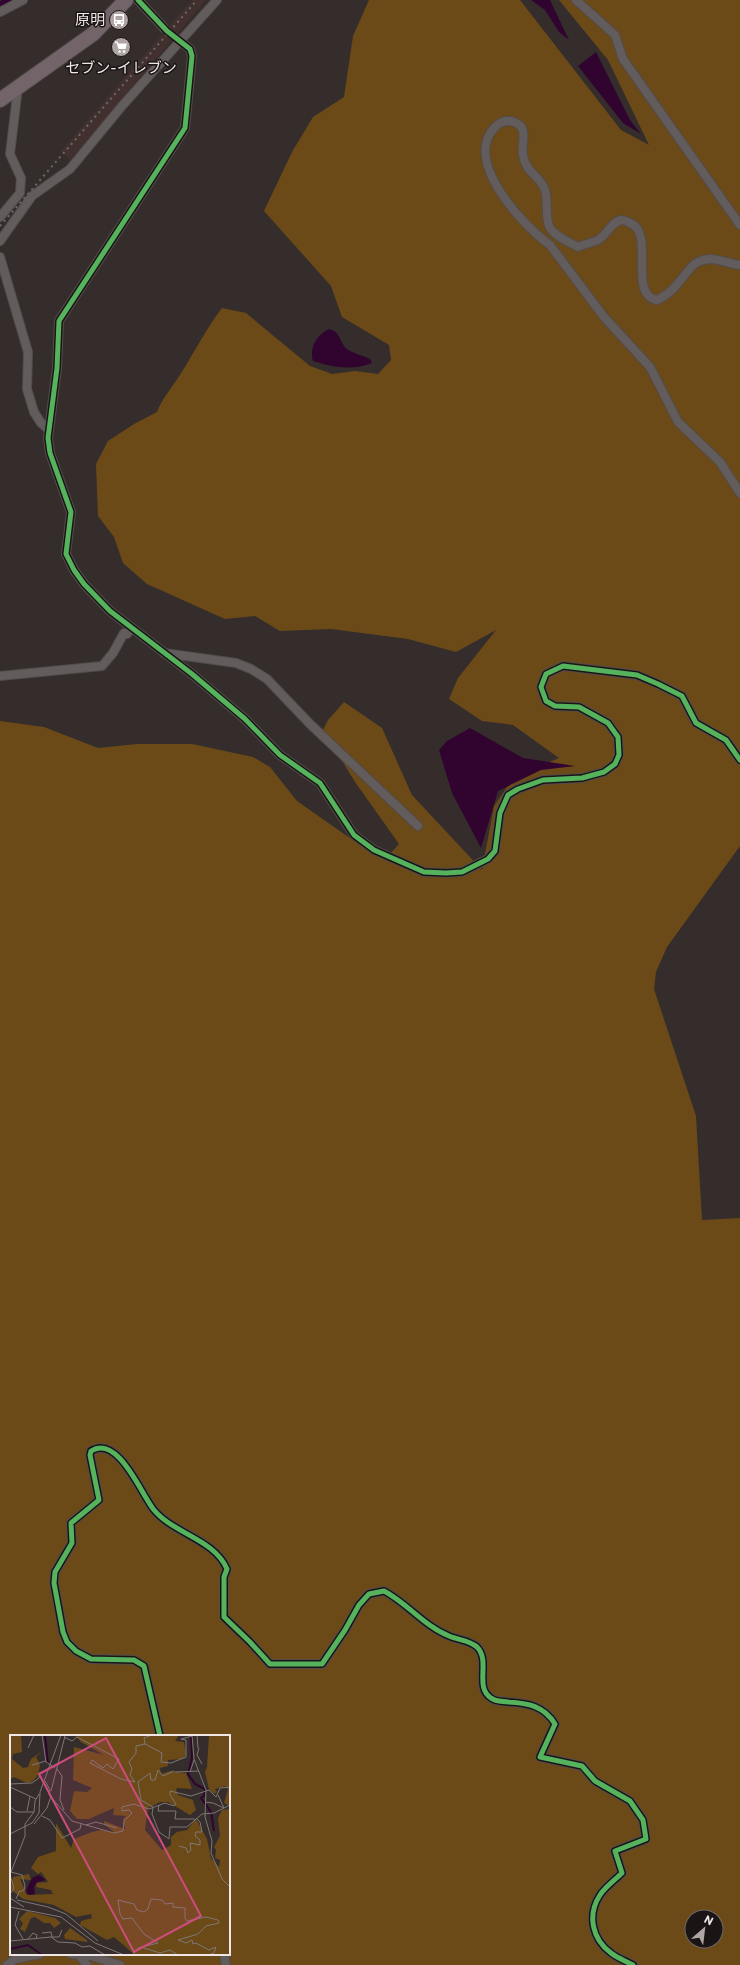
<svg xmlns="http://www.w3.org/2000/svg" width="740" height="1965" font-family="Commissioner,'Noto Sans JP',sans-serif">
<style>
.built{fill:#42302f}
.green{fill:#6b4a18;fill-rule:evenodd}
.water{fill:#31042f}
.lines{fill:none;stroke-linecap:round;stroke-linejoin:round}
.river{stroke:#31042f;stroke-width:13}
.street-tunnel{stroke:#504948;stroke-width:8;stroke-dasharray:8 4;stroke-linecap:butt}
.street-casing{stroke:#524c4b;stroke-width:10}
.highway-casing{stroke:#524c4b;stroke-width:16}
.street{stroke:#625d5c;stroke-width:8}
.highway{stroke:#726468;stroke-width:14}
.rail{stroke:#6e6969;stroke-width:2;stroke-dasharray:2 4;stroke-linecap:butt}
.cycleway-casing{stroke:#1a1414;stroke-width:8}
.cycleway{stroke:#56b35d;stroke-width:5}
.labels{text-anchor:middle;stroke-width:3;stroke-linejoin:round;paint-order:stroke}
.poi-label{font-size:15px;fill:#efe6e5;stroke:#1a1414;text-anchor:end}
.inset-river{fill:none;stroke:#31042f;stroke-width:2}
.inset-road{fill:none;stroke:#7f7776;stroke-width:1}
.view{fill:#cd4c7e;fill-opacity:0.15;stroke:#cd4c7e;stroke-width:2}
.inset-edge{fill:none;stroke:#efe6e5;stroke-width:2}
</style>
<rect width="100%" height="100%" fill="#342d2c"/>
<path class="built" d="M192,0H206L70,160L61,151Z"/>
<path class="green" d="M369,0H520L621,130L649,145L608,60L559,0H740V846L667,947L656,972L654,989L696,1116L702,1220L740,1218V1965H0V721L44,727L98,748L137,744H192L253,757L270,767L297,801L364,848L387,857L399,844L355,782L323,730L328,720L344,702L382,728L412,795L482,870L494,806L514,777L559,758L513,725L482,721L449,699L458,678L496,630L456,652L408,639L331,629L280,631L255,616L225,619L147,584L123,563L114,537L98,516L96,464L108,441L134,424L157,412C162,399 170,390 178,378C193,355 205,330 222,308L246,313L310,366L332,374L355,371L378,374L391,360L389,345L342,317L331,286L264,211L292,152L313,117L344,97L353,36ZM11,1736H229V1954H11ZM692,1917H716V1941H692Z"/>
<g class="water">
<path d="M531,0H550L569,40L559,32L545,10Z"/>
<path d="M596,52L630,120L641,134L623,123L578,66Z"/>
<path d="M329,329C341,332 339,342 347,349C354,354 362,355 370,359L372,363C353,371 331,367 313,361C309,347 317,335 329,329Z"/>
<path d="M470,728L523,758L575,766L541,770L498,791L481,848L452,793L439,750L447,741Z"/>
</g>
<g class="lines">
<path class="river" d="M0,9L14,0"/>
<path class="street-tunnel" d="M164,28L178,39"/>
<g class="street-casing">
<g id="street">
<path d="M138,0L164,28"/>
<path d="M576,0L615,35L623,59L740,225"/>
<path d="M0,12L23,0"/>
<path d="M178,39L190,49L192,56L185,128L59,321L57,368L48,438L50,453L71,512L66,554L74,570L84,584L110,611L192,674L245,719L280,755L320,783L354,835L374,850L424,872L446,873L462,872L488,859L495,851L500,813L508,795L518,789L543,780L582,778L604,772L615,764L619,755L618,737L608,723L579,707L555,706L546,701L541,687L546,674L563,666L637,675L658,684L682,696L696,723L726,740L740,760"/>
<path d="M0,217L20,193L21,178L10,154L18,87"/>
<path d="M0,241L32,196L70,169L122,106L217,0"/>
<path d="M0,257L28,352L27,389L34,412L41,423L48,429"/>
<path d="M740,265C729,264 720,259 710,259C692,260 689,271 679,282C673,290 666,296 657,300C627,294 656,233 630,223C627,221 624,220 621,220C611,222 607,235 598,240C592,243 584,244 578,247C569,242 556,237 550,228C544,217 549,202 545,190C539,174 526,174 523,155C521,145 528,130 518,124C510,119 503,120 496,126C461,159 522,225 550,245L604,317L650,367L678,422L720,462L740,493"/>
<path d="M164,653L236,663L251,669L267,679L310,724L418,826"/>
<path d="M0,676L102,666L113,653L124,633L127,634L131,628"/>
<path d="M160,1736L144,1666L134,1660L91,1659L76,1651L67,1642L63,1632L54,1583L55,1572L72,1543L71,1523L99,1500L90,1455L91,1451C118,1434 141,1494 154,1510C174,1534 214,1539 227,1569L224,1577V1617L250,1642L270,1664H322L345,1630L359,1605L369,1594L384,1591C407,1603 424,1626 449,1636C458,1640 469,1640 477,1647C491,1661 474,1687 491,1698C496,1702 502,1701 508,1702C528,1703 544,1706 555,1724L540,1757L582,1766L595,1781L630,1801L643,1820L646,1839L615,1851L622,1873C615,1880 605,1887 600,1895C587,1915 592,1939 611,1953C617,1958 626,1961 633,1965"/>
<path d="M71,1954L91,1956L120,1965"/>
<path d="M224,1954L226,1965"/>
<path d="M79,1955L87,1965"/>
<path d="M7,1965L15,1959L40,1954"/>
</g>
</g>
<g class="highway-casing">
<path id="highway" d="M0,100L93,34L126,0"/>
</g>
<use href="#street" class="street"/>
<use href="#highway" class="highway"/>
<path class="rail" d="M0,226L197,0"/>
<g class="cycleway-casing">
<g id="cycleway">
<path d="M138,0L167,31L190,49L192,56L185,128L59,321L57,368L48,438L50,453L71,512L66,554L74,570L84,584L110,611L192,674L245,719L280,755L320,783L354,835L374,850L424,872L446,873L462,872L488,859L495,851L500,813L508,795L518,789L543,780L582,778L604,772L615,764L619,755L618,737L608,723L579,707L555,706L546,701L541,687L546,674L563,666L637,675L658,684L682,696L696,723L726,740L740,760"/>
<path d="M160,1736L144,1666L134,1660L91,1659L76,1651L67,1642L63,1632L54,1583L55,1572L72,1543L71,1523L99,1500L90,1455L91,1451C118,1434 141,1494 154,1510C174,1534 214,1539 227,1569L224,1577V1617L250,1642L270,1664H322L345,1630L359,1605L369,1594L384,1591C407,1603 424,1626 449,1636C458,1640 469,1640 477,1647C491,1661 474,1687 491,1698C496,1702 502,1701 508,1702C528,1703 544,1706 555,1724L540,1757L582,1766L595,1781L630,1801L643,1820L646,1839L615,1851L622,1873C615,1880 605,1887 600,1895C587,1915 592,1939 611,1953C617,1958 626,1961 633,1965"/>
</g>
</g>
<use href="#cycleway" class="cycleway"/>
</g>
<defs>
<g id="bus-disc" transform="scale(1)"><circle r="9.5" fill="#aea5a4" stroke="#1a1414"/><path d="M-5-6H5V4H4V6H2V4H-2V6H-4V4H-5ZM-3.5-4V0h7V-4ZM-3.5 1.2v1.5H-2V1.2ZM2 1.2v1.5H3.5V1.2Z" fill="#fff"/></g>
<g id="supermarket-disc" transform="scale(1)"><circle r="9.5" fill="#aea5a4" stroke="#1a1414"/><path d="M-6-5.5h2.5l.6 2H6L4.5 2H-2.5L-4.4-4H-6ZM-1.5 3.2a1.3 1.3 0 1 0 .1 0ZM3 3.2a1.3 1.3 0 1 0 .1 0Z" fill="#fff"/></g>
</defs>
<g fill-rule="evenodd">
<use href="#bus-disc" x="119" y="20"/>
<use href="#supermarket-disc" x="121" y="47"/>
</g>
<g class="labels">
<g class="poi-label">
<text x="105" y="25">原明</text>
<text x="121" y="73" text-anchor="middle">セブン-イレブン</text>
</g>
</g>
<g transform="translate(10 1735)">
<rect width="220" height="220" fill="#342d2c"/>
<path d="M0,0H11L12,17L3,19L2,24L13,33L18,32L21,24L31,17L26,22L30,30L28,40L23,46L17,48L4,42L0,44ZM65,0H169L165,6L174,7L176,20L172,24L158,25V31L150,33L151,39L160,36L176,38L182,54L167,53L166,55L168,60L183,65L186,75L180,80L158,67H150L138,73L135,95L152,115L161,110V102L167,97L177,95L186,84L197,104L201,123L209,132L210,125L205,123L206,115L204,112L210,101L208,83L212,75L220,74V220H125L104,202L97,205L70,190L71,186L82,183L81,179L66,182L44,170L13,164L0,154L3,142L19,139L21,145L10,144L17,160L43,159L41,155L26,152L27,148L38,147L31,137L28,139L21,133L28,122L46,116V88L61,113L64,104L82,97L91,95L105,98L94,89V86L115,94L113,84L116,81L103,80L104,73L79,84H67L60,76L64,56L77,57L82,53L63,45L64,12L94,20L71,7ZM199,0H220V71L214,68L218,54L215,51L205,54L207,57L204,59L199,54L195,37L197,32ZM17,176L45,183L51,188L44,193L40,188H34L25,182L21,183L15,197L10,194L13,188L9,184ZM60,193L77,205V207L55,204L54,200Z" fill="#6b4a18"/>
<path d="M29,140L36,145L27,147L24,152L25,159L20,160L16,158L17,153L22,143Z" fill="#31042f"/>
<path class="inset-river" d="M35,0L38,29M181,1L182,23L178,39L185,49L195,54L194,61L191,63L201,77L204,96M0,214L18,210L32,220"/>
<path class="inset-road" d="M32,0L36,27L45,33M142,0L134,3L135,9L152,18L151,27L161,28L176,22V5L171,4L182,1M182,0L184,24L196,55L195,82L202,106L201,118L212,144L220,152M187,0L188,13M54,2L62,6L67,2L109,24L103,34L97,29L93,33L82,25L80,28L111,44L125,47M18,13L24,0M189,13L187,20L192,29M22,30L36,26M47,34L52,41L50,65L54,75M165,37L189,36M180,37L184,25M35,46L40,55L39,60L62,86L104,98L113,96L114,86L122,78L119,75L112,76V72L124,69L139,74L155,68L164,71L166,69L160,60V56L181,61L199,55L206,62L210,53L220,52M125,47L120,40L122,34L119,27L126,18V11L135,9M128,47L140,38L141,45H145L148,35L153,41L164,36M128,47L131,65L143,72M0,49L22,48L29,43L30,37M0,52L26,64M41,56L55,1M195,67L203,68L214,73L220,70M149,70L148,76H166L165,84H185M0,72L7,77H24M143,73L142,79L149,97L159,104L160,92H177L192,79L204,78L214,73L208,60M17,76L20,61M32,81L40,85L52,103L70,94L71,89M24,89L37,73L41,61M76,90L86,87L107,93M0,99L22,88L29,78L30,57L51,0M169,111L176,113L178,118L181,115L180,108L190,110V105L185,101L186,97H192L190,87L186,83M0,140L4,153L0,159M0,163L14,172M6,164L9,157L14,155L15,151L12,140L1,137L15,101V89L24,77L25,66L29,59M7,165L38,172L56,179L88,206M0,172L51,182L85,208L114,220M9,176L5,190L13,204M32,198L41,197L42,202M42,202H49L52,195M18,204L23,198L27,200L26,204M0,206L41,202L48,207L65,208L72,212L80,211L95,220M131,212L150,218L160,215L168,220M123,220L128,213L148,208L134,199L122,183L113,184L110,179L108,165L124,169L127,175L134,177L138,174L141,164L152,165L155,169L163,168V172L175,173V183L177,186L196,182L208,185L209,188L196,191L188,199L168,205L176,208L182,205L183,209L186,208L199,215L206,212L204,218L198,220"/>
<path class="view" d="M96,3L191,181L124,217L29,39Z"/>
<rect width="220" height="220" class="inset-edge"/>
</g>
<g transform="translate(704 1929) rotate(28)"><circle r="19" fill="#1a1414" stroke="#6f6868"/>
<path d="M0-3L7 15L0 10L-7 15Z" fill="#aea5a4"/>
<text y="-6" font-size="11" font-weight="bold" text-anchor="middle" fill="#efe6e5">N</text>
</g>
</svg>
